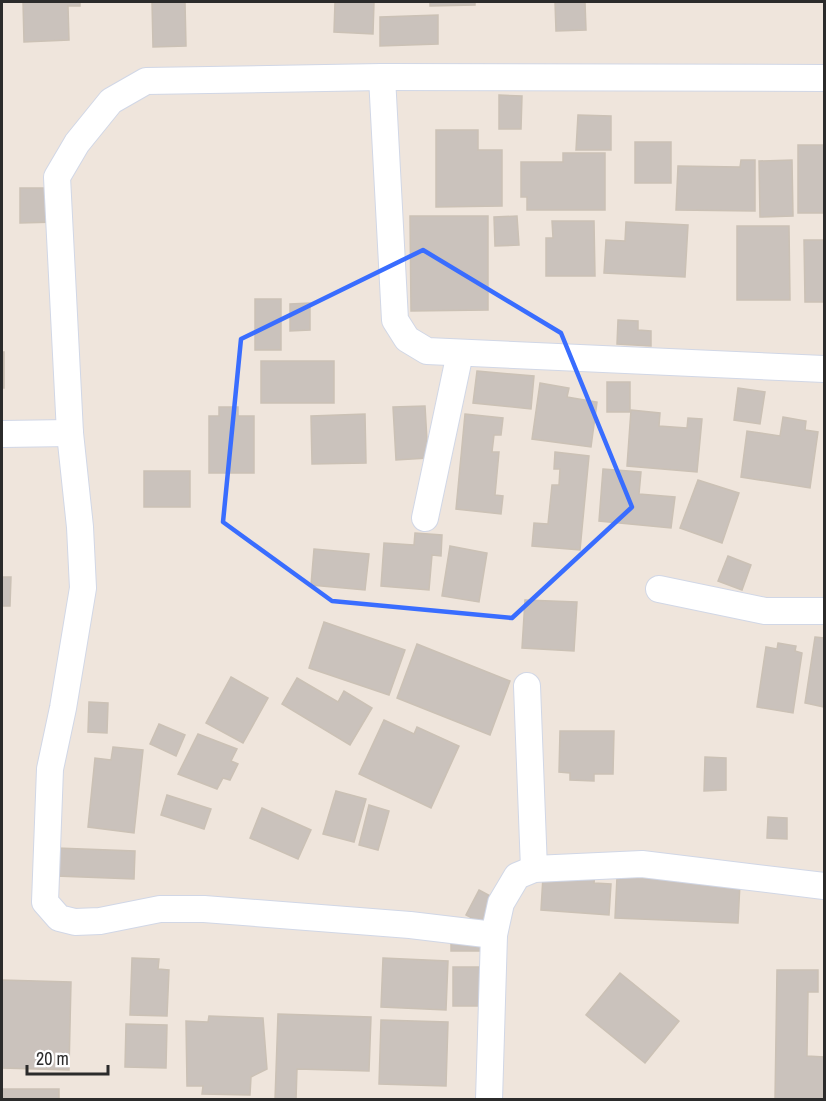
<svg xmlns="http://www.w3.org/2000/svg" width="826" height="1101" font-family="'Archivo Narrow',sans-serif">
<style>
.building{fill:#cac2bc;stroke:#cbc1b5;stroke-width:1.5}
.lines{fill:none;stroke-linecap:round;stroke-linejoin:round}
.minor-casing{stroke:#d1d7e6;stroke-width:28}
.minor{stroke:#fff;stroke-width:26}
.marked{fill:none;stroke:#396dff;stroke-width:4.5;stroke-linejoin:round}
</style>
<rect width="100%" height="100%" fill="#efe5dc"/>
<g class="building">
<path d="M23,2H80V6H68L69,40L24,42Z"/>
<path d="M152,2H185L186,46L153,47Z"/>
<path d="M335,2H374L373,34L334,32Z"/>
<path d="M430,2H475V5L430,6Z"/>
<path d="M555,2H585L586,30L556,31Z"/>
<path d="M438,15V44L380,46V17Z"/>
<path d="M499,95L522,96L521,129H499Z"/>
<path d="M578,115L611,116V150H576Z"/>
<path d="M436,130H478V150H502V206L436,207Z"/>
<rect x="635" y="142" width="36" height="41"/>
<rect x="798" y="145" width="26" height="68"/>
<path d="M563,153H605V210H527V197H521V162H563Z"/>
<path d="M741,160H755V211L676,210L678,166L740,167Z"/>
<path d="M792,160L793,216L760,217L759,161Z"/>
<path d="M20,188H46L56,222L20,223Z"/>
<path d="M410,216H488V310L411,311Z"/>
<path d="M517,216L519,245L495,246L494,217Z"/>
<path d="M552,221H594L595,276H546V238H553Z"/>
<path d="M626,222L688,225L685,277L604,273L606,240L625,241Z"/>
<path d="M737,226H789L790,300H737Z"/>
<path d="M804,240H824V302H805Z"/>
<rect x="255" y="299" width="26" height="51"/>
<path d="M310,303V330L290,331V304Z"/>
<path d="M618,320L638,321V330L651,331V346L617,344Z"/>
<rect x="2" y="352" width="2" height="36"/>
<rect x="261" y="361" width="73" height="42"/>
<path d="M477,371L534,376L531,409L473,403Z"/>
<rect x="607" y="382" width="23" height="30"/>
<path d="M540,383L569,388L567,397L597,402L591,447L532,439Z"/>
<path d="M738,388L765,392L760,424L734,420Z"/>
<path d="M425,406L428,458L396,460L393,407Z"/>
<path d="M219,407H238V416H254V473H209V416H219Z"/>
<path d="M631,410L660,413L659,426L687,428L688,418L702,419L697,472L627,466Z"/>
<path d="M365,414L366,463L312,464L311,416Z"/>
<path d="M465,414L503,418L501,435H494L492,452H499L495,495L503,496L501,514L456,509Z"/>
<path d="M783,417L806,421L805,430L818,432L810,488L741,477L747,431L780,436Z"/>
<path d="M555,452L589,456L580,550L532,546L534,523L548,524L552,485H559L560,469H554Z"/>
<path d="M603,469L641,472L639,494L675,497L671,528L599,521Z"/>
<rect x="144" y="471" width="46" height="36"/>
<path d="M698,480L739,493L722,543L680,528Z"/>
<path d="M415,533L442,535L441,556L432,555L429,590L381,586L384,543L414,545Z"/>
<path d="M450,546L487,553L479,602L442,596Z"/>
<path d="M314,549L369,554L365,590L311,585Z"/>
<path d="M728,556L751,565L742,590L718,581Z"/>
<path d="M2,577H11L10,606H2Z"/>
<path d="M525,600L577,602L574,651L522,648Z"/>
<path d="M324,622L405,650L389,695L309,668Z"/>
<path d="M815,637L824,638V707L805,703Z"/>
<path d="M778,643L796,646L795,651L802,653L793,713L757,707L766,647L777,649Z"/>
<path d="M417,644L510,681L490,735L397,698Z"/>
<path d="M231,677L268,698L243,743L206,723Z"/>
<path d="M297,678L338,702L344,691L372,708L350,745L282,704Z"/>
<path d="M89,702L108,703L107,733L88,732Z"/>
<path d="M384,720L414,734L417,727L459,746L431,808L359,774Z"/>
<path d="M159,724L185,735L176,756L150,744Z"/>
<path d="M560,731H614L613,774H594V781L570,780V773L559,772Z"/>
<path d="M198,734L237,749L231,761L238,764L230,780L223,778L217,789L178,774Z"/>
<path d="M113,747L143,750L134,833L88,827L95,758L111,760Z"/>
<path d="M705,757L726,758V790L704,791Z"/>
<path d="M336,791L366,799L354,842L323,834Z"/>
<path d="M167,795L211,809L204,829L161,815Z"/>
<path d="M369,805L389,811L378,850L359,845Z"/>
<path d="M262,808L311,830L298,859L250,838Z"/>
<path d="M768,817L787,818V839L767,838Z"/>
<path d="M57,848L135,851L134,879L56,876Z"/>
<path d="M595,874L594,883L611,884L609,915L541,910L543,876Z"/>
<path d="M617,877L740,883L738,923L615,918Z"/>
<path d="M479,890L496,899L483,924L466,915Z"/>
<rect x="451" y="936" width="31" height="15"/>
<path d="M132,958L159,959L158,969L169,970L167,1016L130,1015Z"/>
<path d="M383,958L448,961L446,1010L381,1007Z"/>
<path d="M453,967H480L481,1006H453Z"/>
<path d="M777,970H818V992H808L807,1056L824,1057V1100L775,1099Z"/>
<path d="M620,973L679,1021L645,1063L586,1015Z"/>
<path d="M2,980L71,982L69,1070L2,1068Z"/>
<path d="M278,1014L371,1017L369,1071L297,1069L296,1100H275Z"/>
<path d="M209,1016L263,1018L267,1069L251,1077L250,1095L202,1094L203,1086H187L186,1021L208,1022Z"/>
<path d="M381,1020L448,1022L446,1086L379,1084Z"/>
<path d="M126,1024L167,1025L166,1068L125,1067Z"/>
<rect x="2" y="1089" width="57" height="11"/>
</g>
<g class="lines">
<g class="minor-casing">
<g id="minor">
<path d="M382,77L395,320L407,339L427,351L824,369"/>
<path d="M2,434L70,433"/>
<path d="M425,518L460,353"/>
<path d="M659,589L765,611H824"/>
<path d="M527,686L534,869"/>
<path d="M494,935L410,925L204,909H160L100,921L75,922L59,918L45,902L50,769L63,708L83,588L80,527L70,433L57,177L77,143L111,101L146,81L382,77L824,78"/>
<path d="M489,1100L494,935L501,903L517,876L534,869L642,864L824,886"/>
</g>
</g>
<use href="#minor" class="minor"/>
</g>
<path class="marked" d="M423,250L561,333L632,507L512,618L332,601L223,522L241,339Z"/>
<rect width="826" height="1101" fill="none" stroke="#2b2b2b" stroke-width="6"/>
<path d="M27 1065v9h81v-9" fill="none" stroke="#2b2b2b" stroke-width="3"/>
<text x="36" y="1065" font-size="18" fill="#2b2b2b" stroke="#ffffff" stroke-width="4.5" paint-order="stroke">20 m</text>
</svg>
